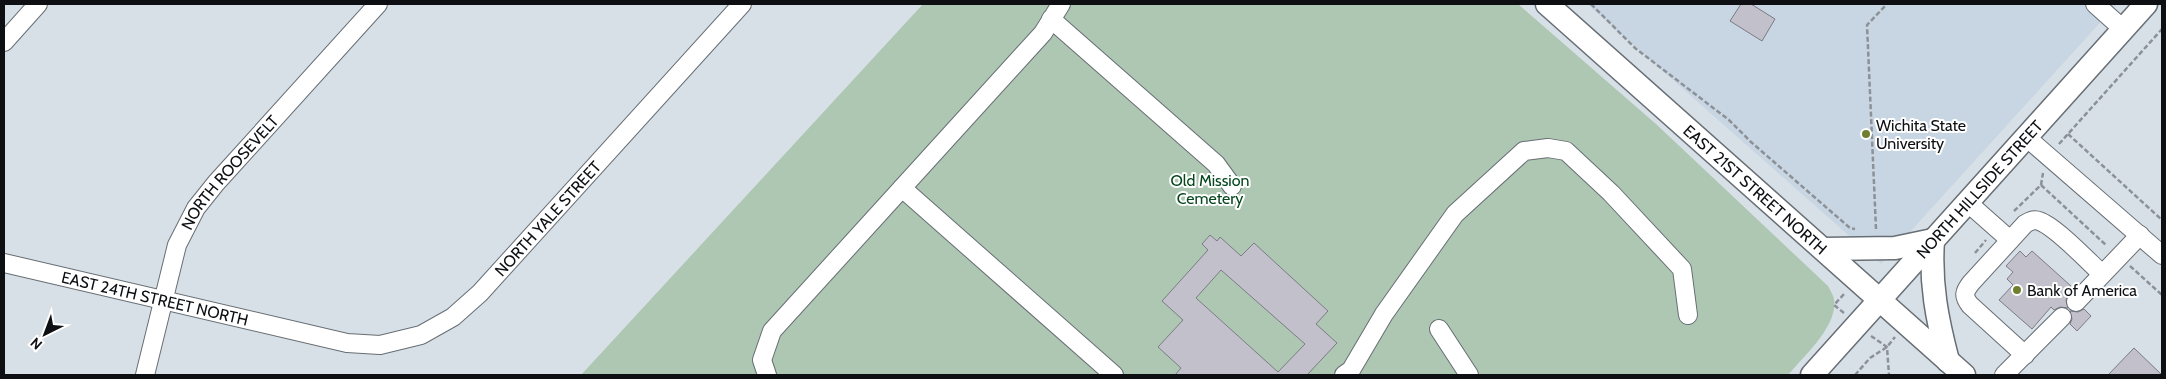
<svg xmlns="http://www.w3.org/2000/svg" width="2166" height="379" font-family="Cabin,sans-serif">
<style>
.built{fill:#c8d6e3}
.green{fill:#aec7b2}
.building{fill:#c2c1cb;stroke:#7b7b84;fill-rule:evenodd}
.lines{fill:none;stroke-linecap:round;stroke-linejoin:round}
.minor-casing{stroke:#676e74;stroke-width:20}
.major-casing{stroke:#676e74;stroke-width:25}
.path{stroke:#8c9197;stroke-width:2.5;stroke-dasharray:5 2.5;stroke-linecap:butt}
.minor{stroke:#fff;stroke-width:18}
.major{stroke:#fff;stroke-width:22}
.poi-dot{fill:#6e802f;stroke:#fff;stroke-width:2}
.labels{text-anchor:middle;stroke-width:4;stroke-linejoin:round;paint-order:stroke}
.poi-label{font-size:16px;fill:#0d0f12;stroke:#fff;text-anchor:start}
.street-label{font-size:16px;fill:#0d0f12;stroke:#fff}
.park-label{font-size:16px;fill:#06471e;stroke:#fff}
</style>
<rect width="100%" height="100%" fill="#d8e0e7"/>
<path class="built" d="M1587,4H2117L1881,264Z"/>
<path class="green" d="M923,4H1518L1656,124L1828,286C1830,290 1834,296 1834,300C1838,326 1803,357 1788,375H581Z"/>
<g class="building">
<path d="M1741,4H1751L1775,19L1762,41L1730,21Z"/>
<path d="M1210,235L1217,241L1220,237L1241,256L1254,243L1328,311L1316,324L1337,343L1307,375H1175L1181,368L1158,347L1183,320L1162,301L1208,250L1202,244ZM1221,270L1305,344L1278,372L1196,298Z"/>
<path d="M2020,251L2026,257L2032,251L2071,286L2065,292L2068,295L2066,300L2068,308L2060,307L2054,310L2051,307L2032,329L1999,300L2013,285L2007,279L2013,272L2006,266Z"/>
<path d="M2084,309L2091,316L2077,331L2070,324L2072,319L2070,311L2078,312Z"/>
<path d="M2134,348L2162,375H2108Z"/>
</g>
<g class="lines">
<g class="minor-casing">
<g id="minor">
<path d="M2095,4L2123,29"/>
<path d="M1051,19L1216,164L1232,186"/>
<path d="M4,42L38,4"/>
<path d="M2026,137L2162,255"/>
<path d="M902,188L1043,33L1061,4"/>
<path d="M1967,202L2010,240"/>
<path id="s1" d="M4,263L347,343L380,345L421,335L453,317L480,293L742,4"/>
<path d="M2076,302L2140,235"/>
<path d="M1439,329L1469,375"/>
<path d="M2025,355L1970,305C1963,296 1964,292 1971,283L2025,224C2030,221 2034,219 2039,221C2055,226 2089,262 2102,274"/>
<path id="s2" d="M145,375L177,245L196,208L216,183L378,4"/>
<path d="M767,375L762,360L772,331L902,188L1114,375"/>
<path d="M1344,375L1351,370L1384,314L1455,214L1524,151L1548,148L1566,151L1611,193L1682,269L1688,315"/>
<path d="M2004,375L2062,317"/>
</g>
</g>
<g class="major-casing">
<g id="major">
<path id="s3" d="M1547,4L1964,375"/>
<path d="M1825,249L1895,248L1933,240C1930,284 1937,319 1948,361"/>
<path id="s4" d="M1812,375L2146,4"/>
</g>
</g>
<g class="path">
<path d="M1591,4L1635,48L1729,120L1751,142L1850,228L1855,229"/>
<path d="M2068,134L2162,220"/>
<path d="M2059,144L2162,29"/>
<path d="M2041,185L2107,246"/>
<path d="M2014,211L2041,185L2043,173"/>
<path d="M1876,229L1867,25L1887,4"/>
<path d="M1975,253L1986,240"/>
<path d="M2130,266L2162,295"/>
<path d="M1844,313L1834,305L1845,293"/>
<path d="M1871,336L1887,347L1889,375"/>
<path d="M1855,375L1870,358L1887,347L1895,337"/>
</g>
<use href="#minor" class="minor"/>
<use href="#major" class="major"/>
</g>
<g class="poi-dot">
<circle cx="1866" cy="134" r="5"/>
<circle cx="2017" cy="290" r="5"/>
</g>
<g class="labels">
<g class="poi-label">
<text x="1876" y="131">Wichita State<tspan x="1876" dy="18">University</tspan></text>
<text x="2027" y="296">Bank of America</text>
</g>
<g class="street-label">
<text dy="6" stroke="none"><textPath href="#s2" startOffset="224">NORTH ROOSEVELT</textPath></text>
<text dy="6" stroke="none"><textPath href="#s3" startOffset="279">EAST 21ST STREET NORTH</textPath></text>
<text dy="6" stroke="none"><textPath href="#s4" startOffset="250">NORTH HILLSIDE STREET</textPath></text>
<text dy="6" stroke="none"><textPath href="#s1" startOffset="601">NORTH YALE STREET</textPath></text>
<text dy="6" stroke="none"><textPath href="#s1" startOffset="155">EAST 24TH STREET NORTH</textPath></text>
</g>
<g class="park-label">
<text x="1210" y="186">Old Mission<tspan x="1210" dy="18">Cemetery</tspan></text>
</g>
</g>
<rect width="2166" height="379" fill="none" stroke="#0d0f12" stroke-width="10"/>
<g transform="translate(45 334) rotate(222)" stroke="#ffffff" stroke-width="4" paint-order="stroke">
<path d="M0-4L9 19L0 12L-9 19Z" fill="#0d0f12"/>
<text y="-8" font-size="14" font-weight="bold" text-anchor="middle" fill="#0d0f12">N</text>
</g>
</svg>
